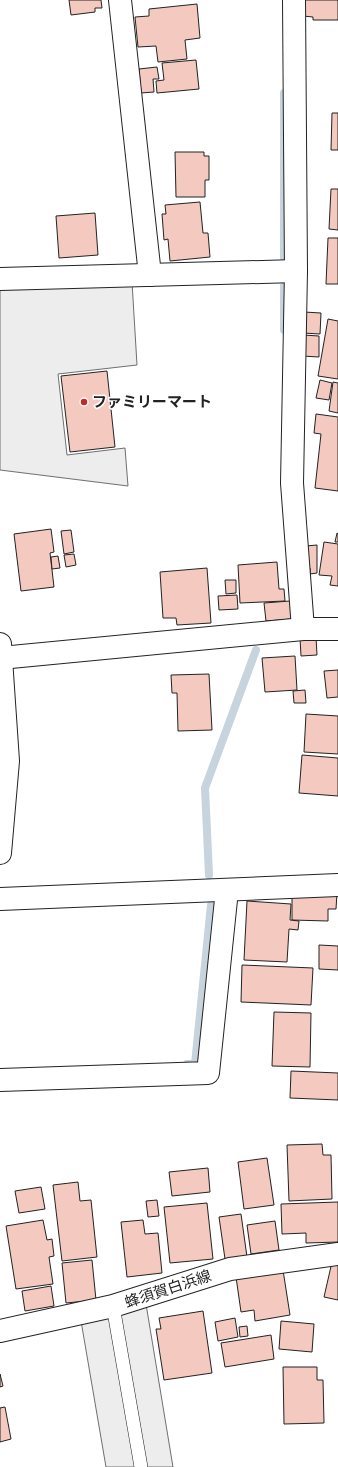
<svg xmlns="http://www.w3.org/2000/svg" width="338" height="1467" font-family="Signika,'Noto Sans JP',sans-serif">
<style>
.parking{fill:#ededed;stroke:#6f6f6f}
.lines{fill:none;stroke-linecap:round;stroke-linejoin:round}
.stream{stroke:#c7d3dd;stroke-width:8}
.building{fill:#f3c9c0;stroke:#222}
.service-casing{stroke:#222;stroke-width:14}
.minor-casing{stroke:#222;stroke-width:24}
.secondary-casing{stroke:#222;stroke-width:24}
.service{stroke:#fff;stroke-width:13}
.minor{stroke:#fff;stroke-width:22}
.secondary{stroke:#fff;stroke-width:22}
.poi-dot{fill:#c62828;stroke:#fff;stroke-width:1.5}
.labels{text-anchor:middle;stroke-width:3;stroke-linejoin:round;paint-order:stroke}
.poi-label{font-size:15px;font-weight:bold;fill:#222;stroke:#fff;text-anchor:start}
.street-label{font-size:15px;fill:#222;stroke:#fff}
</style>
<rect width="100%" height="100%" fill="#fff"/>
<g class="parking">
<path d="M132,282L137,365L58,374L67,455L125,448L128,486L0,470V283Z"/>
<path d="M146,1304L173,1467H106L81,1321Z"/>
</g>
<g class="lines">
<g class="stream">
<path d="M284,93V258"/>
<path d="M284,330V286"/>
<path d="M209,875L205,788L256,650"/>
<path d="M187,1064H195L211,905"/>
</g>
</g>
<g class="building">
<path d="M69,0H101L102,8H95V12L71,15Z"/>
<path d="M303,0H338V20H313V17L303,16Z"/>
<path d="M197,4L200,38L185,40L187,59L158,62L156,46L138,47L135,17L149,16V9Z"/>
<path d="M196,60L199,89L157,93L156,81L164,80L162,63Z"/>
<path d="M157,67L159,79H153L154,92L141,93L139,69Z"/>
<path d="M332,113H338V150H331Z"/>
<path d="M175,152H204V156H209V180H205V197H176Z"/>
<path d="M331,189H338V230L329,229Z"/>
<path d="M200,202L203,233H208L210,257L170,261L168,239L164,240L162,214H166L165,205Z"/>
<path d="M95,213L98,255L59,258L56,216Z"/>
<path d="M328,238H338V284H326Z"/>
<path d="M304,312L321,313L320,334L303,333Z"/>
<path d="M328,319L338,321V379L318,376Z"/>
<path d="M303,335L319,336V357L302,356Z"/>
<path d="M107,371L115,447L70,452L61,376Z"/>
<path d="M320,380L332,383L329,400L316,398Z"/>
<path d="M333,382L338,383V413L329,411Z"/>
<path d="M316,414L338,417V491L315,488L321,434L314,433Z"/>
<path d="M51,529L54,552L50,553L54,587L21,591L14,534Z"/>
<path d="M71,530L74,552L64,554L61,531Z"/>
<path d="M337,533L338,534V542H335Z"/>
<path d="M324,542L338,544V586L330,585L332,576L319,575Z"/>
<path d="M317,545V573L310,574V568H308L306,546Z"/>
<path d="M74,554L76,565L66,567L64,555Z"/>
<path d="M58,556L60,568L52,569L51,557Z"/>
<path d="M277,562L279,589H284L285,601L240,603L238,565Z"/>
<path d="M207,568L211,623L177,625L176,618H163L160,572Z"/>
<path d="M225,580H236V593L226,594Z"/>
<path d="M237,595L238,609L219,610L218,596Z"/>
<path d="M290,601L292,619L266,621L264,603Z"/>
<path d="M316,637L317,655L301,656L300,638Z"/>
<path d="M295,656L297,690L265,692L262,658Z"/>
<path d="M338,670V697L327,698L324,671Z"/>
<path d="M209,674L212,730L178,731L177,693H172L171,675Z"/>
<path d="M305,690L306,703H294L293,691Z"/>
<path d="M306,714L338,716V754L304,752Z"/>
<path d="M302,755L338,758V796L299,793Z"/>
<path d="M292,891L337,893L336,909H328V921L292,920Z"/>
<path d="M247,901L291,904L290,920L299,921L298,930L289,929L287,962L244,960Z"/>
<path d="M319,945L338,946V970L319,969Z"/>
<path d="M242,965L313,968L311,1005L241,1002Z"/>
<path d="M274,1012L311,1013L310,1067L272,1066Z"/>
<path d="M291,1071L338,1073V1100L290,1098Z"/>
<path d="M322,1144L323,1155H331L332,1199L289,1201L287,1145Z"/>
<path d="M267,1158L274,1205L244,1209L238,1162Z"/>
<path d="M208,1168L210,1192L172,1196L169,1172Z"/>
<path d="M78,1182L80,1201L91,1200L97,1257L62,1261L53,1185Z"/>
<path d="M41,1187L45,1209L19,1213L15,1191Z"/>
<path d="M157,1200L159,1216L148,1217L146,1201Z"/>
<path d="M338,1202V1242L306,1243V1233L282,1234L281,1204Z"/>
<path d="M207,1203L213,1259L170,1263L164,1207Z"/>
<path d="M241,1214L247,1257L225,1259L219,1217Z"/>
<path d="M43,1220L47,1240L52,1239L54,1256L49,1257L53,1284L16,1289L6,1226Z"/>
<path d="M143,1220L145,1234L158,1233L162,1273L127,1277L121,1222Z"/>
<path d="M275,1221L279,1250L251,1254L247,1225Z"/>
<path d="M92,1260L96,1300L66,1303L62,1263Z"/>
<path d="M332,1262L338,1263V1300L324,1297Z"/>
<path d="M283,1270L290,1315L255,1321L254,1310L241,1312L236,1277Z"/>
<path d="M51,1286L54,1306L25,1311L22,1291Z"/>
<path d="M203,1311L212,1373L164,1380L156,1329H161L159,1318Z"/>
<path d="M235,1318L238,1337L218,1341L215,1322Z"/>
<path d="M281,1321L314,1324L312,1352L279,1349Z"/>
<path d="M247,1326L248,1336L240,1337L239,1327Z"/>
<path d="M271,1335L274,1359L225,1367L221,1343Z"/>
<path d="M283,1367H317V1380H323L324,1423L284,1424Z"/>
<path d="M0,1374L3,1386L0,1387Z"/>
<path d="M5,1407L11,1439L0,1442V1408Z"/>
</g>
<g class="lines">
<g class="service-casing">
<path id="service" d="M113,1306L141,1467"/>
</g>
<g class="minor-casing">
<g id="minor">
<path d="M120,0L150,275"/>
<path d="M294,0L296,271L292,483L303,629"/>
<path d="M0,279L296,271"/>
<path d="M0,658L303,629H338"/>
<path d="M0,899L338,885"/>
<path d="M0,1080L208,1073L227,890"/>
</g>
</g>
<g class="secondary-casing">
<g id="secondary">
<path d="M0,644L8,761L0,853"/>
<path d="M0,1331L113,1306L230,1269L338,1254"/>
</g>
</g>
<use href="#service" class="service"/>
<use href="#minor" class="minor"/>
<use href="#secondary" class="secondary"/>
</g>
<circle class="poi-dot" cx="84" cy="402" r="4"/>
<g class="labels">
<g class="poi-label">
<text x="92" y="407">ファミリーマート</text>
</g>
<g class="street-label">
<text transform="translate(168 1289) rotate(-18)" y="5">蜂須賀白浜線</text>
</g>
</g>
</svg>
